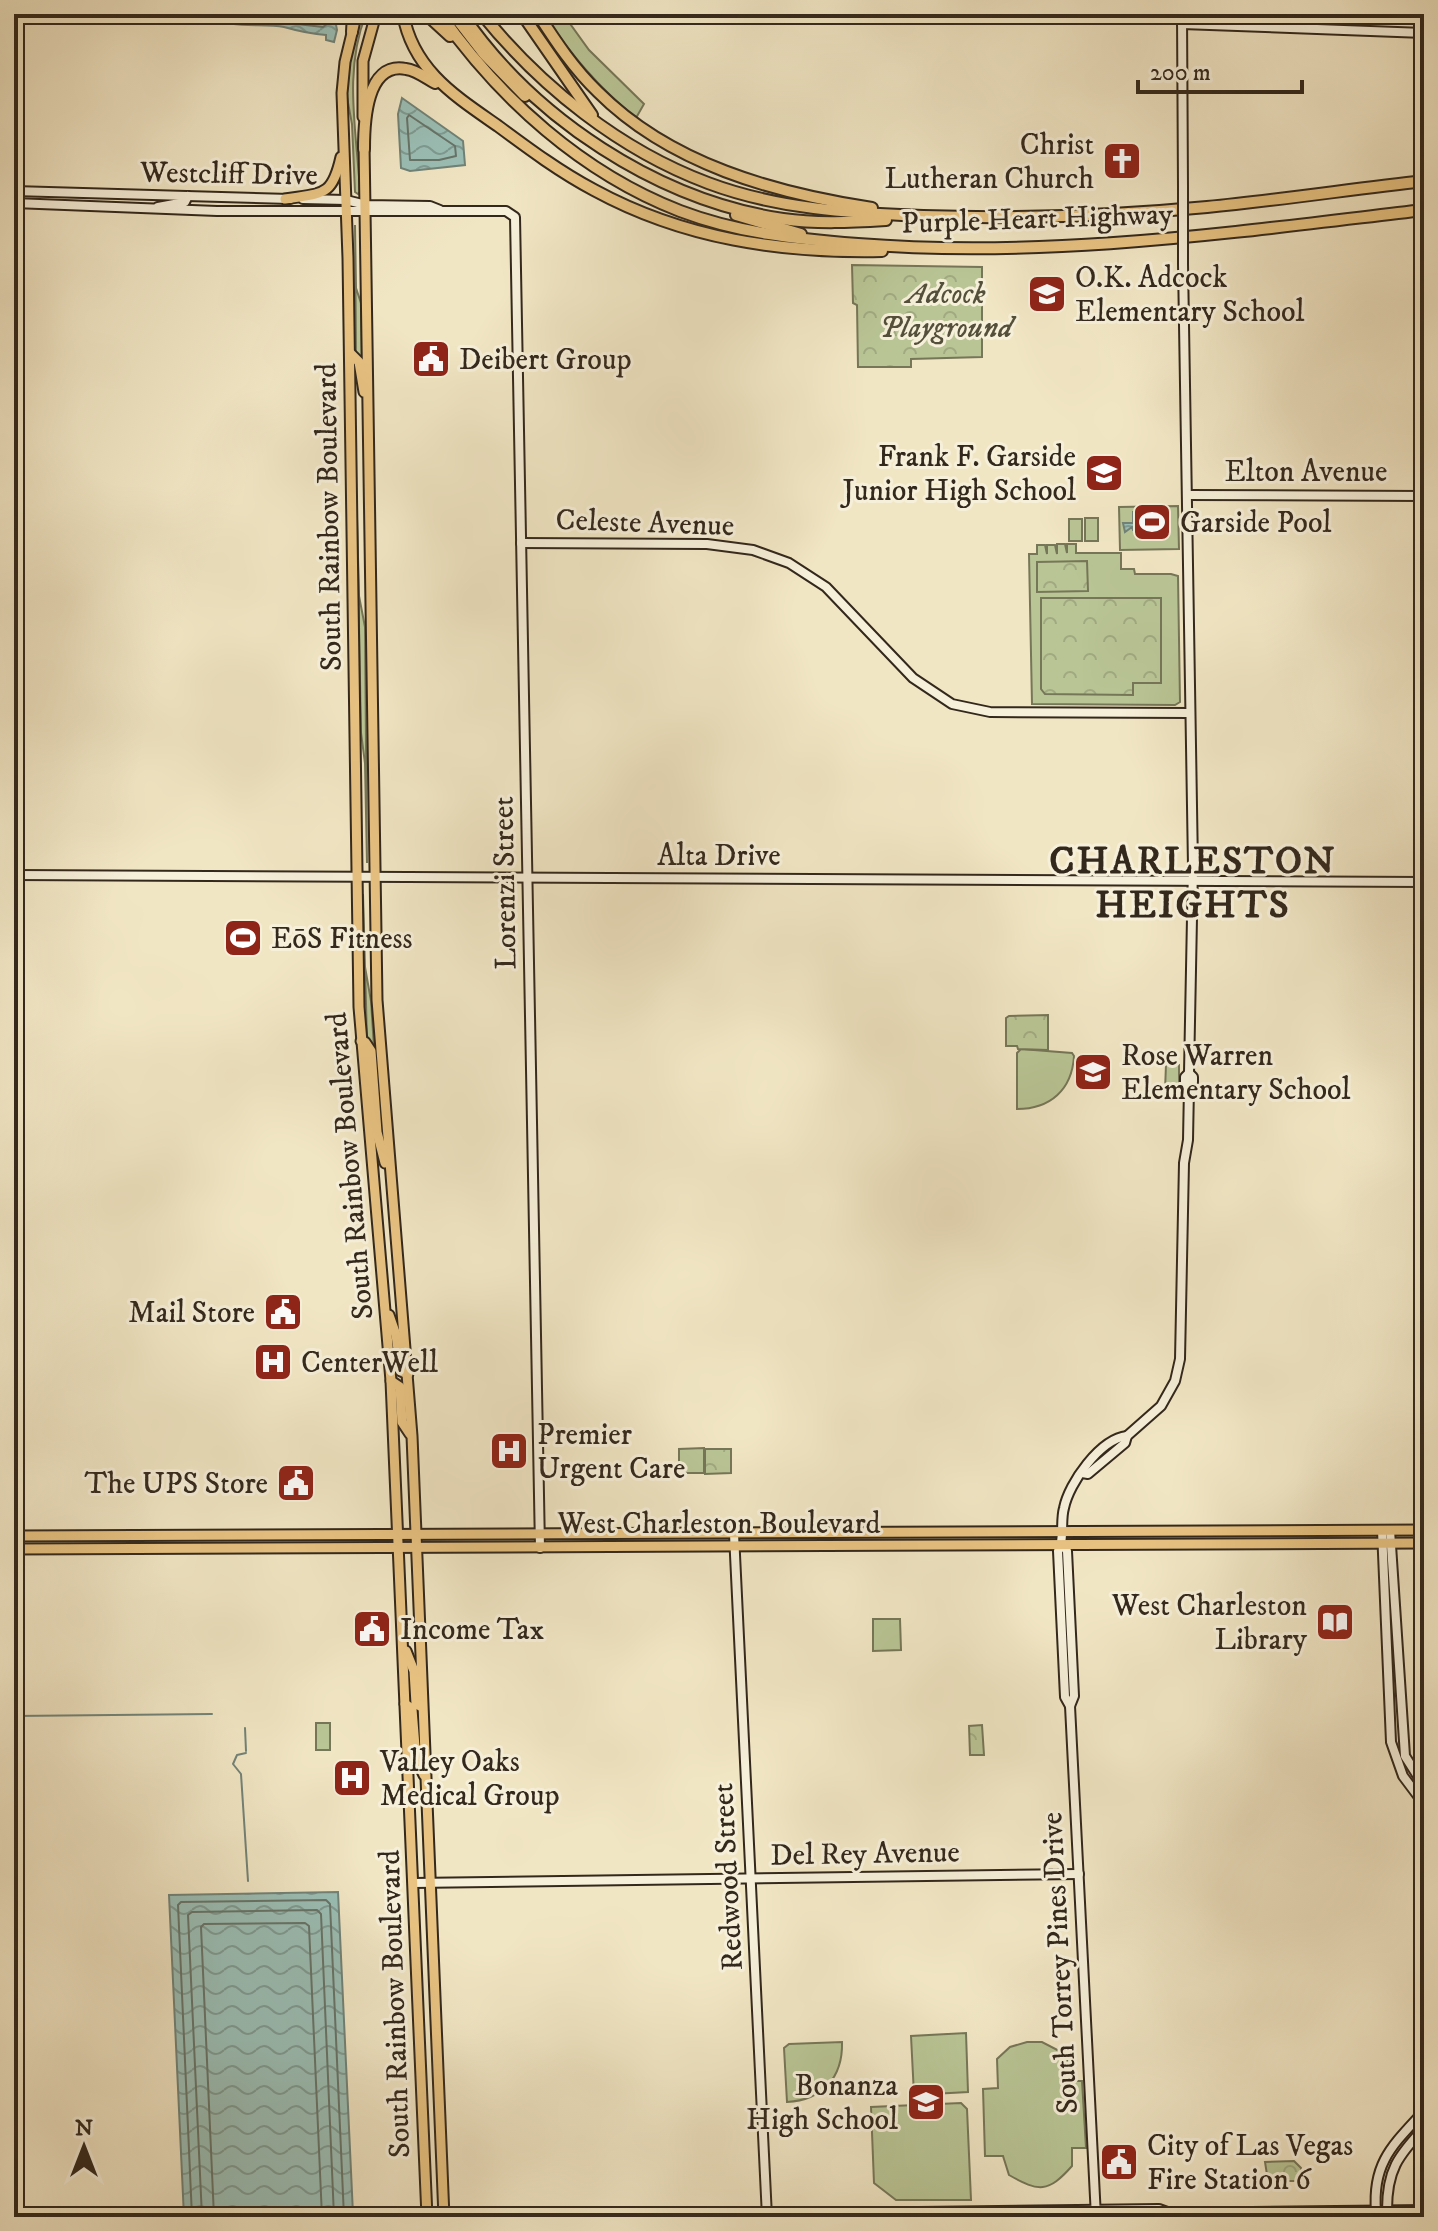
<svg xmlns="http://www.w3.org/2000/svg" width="1438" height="2231" font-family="'IM FELL DW Pica',serif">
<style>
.green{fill:#b9c595;stroke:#767658;stroke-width:2}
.park{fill:url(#park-crowns);stroke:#767658;stroke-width:2}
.water{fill:url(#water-waves);stroke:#718378;stroke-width:2}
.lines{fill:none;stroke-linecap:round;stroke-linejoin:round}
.shore{stroke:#677469;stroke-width:2}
.stream{stroke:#718378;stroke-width:2}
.secondary-casing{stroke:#33281c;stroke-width:12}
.primary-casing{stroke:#33281c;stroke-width:13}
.highway-casing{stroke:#33281c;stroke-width:14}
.secondary{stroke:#f6efd9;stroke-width:8}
.primary{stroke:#e8c382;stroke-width:9}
.highway{stroke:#e8c382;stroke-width:10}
.secondary-bridge-casing{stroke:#33281c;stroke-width:12;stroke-linecap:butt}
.secondary-bridge{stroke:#f6efd9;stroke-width:8}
.labels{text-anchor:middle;stroke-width:6;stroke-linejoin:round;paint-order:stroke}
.poi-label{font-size:30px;fill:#33281c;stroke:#f6efd9;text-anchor:start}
.street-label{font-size:30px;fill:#33281c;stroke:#f6efd9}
.park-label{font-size:30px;font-style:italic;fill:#544f3a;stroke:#f6efd9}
.district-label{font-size:38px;font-weight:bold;letter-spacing:2px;fill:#33281c;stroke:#f6efd9}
</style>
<defs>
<pattern id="park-crowns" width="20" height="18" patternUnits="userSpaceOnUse" patternTransform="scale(2)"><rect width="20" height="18" fill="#b9c595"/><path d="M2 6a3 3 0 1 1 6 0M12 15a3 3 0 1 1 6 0" fill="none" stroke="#a0a980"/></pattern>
<pattern id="water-waves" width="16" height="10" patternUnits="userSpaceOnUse" patternTransform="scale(2)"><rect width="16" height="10" fill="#9bbfb6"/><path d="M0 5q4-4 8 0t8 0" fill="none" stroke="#7f9b93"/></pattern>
</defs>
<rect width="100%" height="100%" fill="#f1e6c4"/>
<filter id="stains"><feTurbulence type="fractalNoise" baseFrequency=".0025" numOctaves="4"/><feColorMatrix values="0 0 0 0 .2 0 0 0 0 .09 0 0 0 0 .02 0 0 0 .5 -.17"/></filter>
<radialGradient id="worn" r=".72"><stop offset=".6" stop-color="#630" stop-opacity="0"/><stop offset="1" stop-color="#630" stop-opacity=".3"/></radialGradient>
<g class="green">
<path d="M361,14H366C343,72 357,132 360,192L358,194L355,192L352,124L346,92L348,68Z"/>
<path d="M544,14H563L589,50L644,104L636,118C598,87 571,55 544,14Z"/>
<path d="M355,225L356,288L361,303L362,375L360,357L356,352Z"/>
<path d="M1178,506L1179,549L1120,550L1119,507Z"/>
<path d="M357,518L359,596L365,627L367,863L365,763L361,733Z"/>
<rect x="1085" y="518" width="13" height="23"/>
<rect x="1069" y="519" width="13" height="22"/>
<path d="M1057,544H1065L1067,553V544H1076V553H1121V569H1134L1135,574H1171L1178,576L1180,702L1175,705L1032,704L1029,554H1037V545H1045L1047,554V545H1055L1057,554Z"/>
<path d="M363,894L365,967L371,1001L375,1063L367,1040Z"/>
<path d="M1021,1049L1072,1053L1074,1056C1072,1090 1050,1109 1017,1109V1053Z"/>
<path d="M1166,1064L1179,1065V1088L1174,1092L1165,1091Z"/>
<path d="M704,1448V1473H679V1449Z"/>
<path d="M873,1619H900L901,1650L873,1651Z"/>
<rect x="316" y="1723" width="14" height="27"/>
<path d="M966,2033L968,2092L914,2095L911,2036Z"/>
<path d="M842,2042C843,2078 822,2100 787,2102L784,2048L789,2044Z"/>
<path d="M1027,2042H1042L1067,2055L1069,2081H1082L1086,2148H1072V2166C1048,2193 1039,2192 1009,2175L1003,2156H985L983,2089L998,2088L997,2059L1010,2047Z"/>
<path d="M961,2103L967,2109L971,2200H896L874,2183L871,2107Z"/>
</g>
<g class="park">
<path d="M852,265L982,267V357L911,359V367H858L857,305L853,303Z"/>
<path d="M1087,561L1088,591L1037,592V562Z"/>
<path d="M1041,598H1161V683H1133V695L1045,694L1041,689Z"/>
<path d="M1048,1015V1050L1018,1049L1017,1046H1006V1018L1009,1016Z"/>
<path d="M705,1449H731V1473L705,1474Z"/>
<path d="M982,1725L984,1755H970L969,1726Z"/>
<path d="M1294,2161L1301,2168V2181H1268L1265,2162Z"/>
</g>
<g class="water">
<path d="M210,14H334L337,30L334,42L326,40V35C311,34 298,31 284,27C262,22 228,31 210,14Z"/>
<path d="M402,98L463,141L465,165L410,171L401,168L398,114Z"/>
<path d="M1133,512H1141L1142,524L1149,513L1158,515L1161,519V526L1155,531L1142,527L1141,531L1133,530L1132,527L1125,532L1123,523H1133Z"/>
<path d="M338,1892L353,2214L184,2217L169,1895Z"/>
</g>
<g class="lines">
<g class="shore">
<path d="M230,14L284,19L297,24L323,27L327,24V14"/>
<path d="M409,115L455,146L456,156L439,160H410L407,118Z"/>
<path d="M192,2217L178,1905L181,1902L326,1900L330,1904L344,2217"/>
<path d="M202,2217L188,1915L192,1912L317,1910L321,1914L334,2217"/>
<path d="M214,2217L201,1927L204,1924L305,1923L309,1926L322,2217"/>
</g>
<g class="stream">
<path d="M14,1716L212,1714"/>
<path d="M245,1728L246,1751"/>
<path d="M246,1753L237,1755L233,1764L241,1774L248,1881"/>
</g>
<g class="secondary-casing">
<g id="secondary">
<path d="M1182,14L1183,187"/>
<path d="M1182,24L1424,33"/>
<path d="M14,191L290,199"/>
<path d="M303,199L346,200L366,205L430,206L440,210"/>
<path d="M14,203L217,211H506L515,217L540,1548"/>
<path d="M158,207L185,202L188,196"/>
<path d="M1183,264L1193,866L1189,1073L1185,1077V1083L1189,1087"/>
<path d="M1187,495L1424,496"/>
<path d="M521,543L707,544L753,550L789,563L826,587L913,678L952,704L990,712L1190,713"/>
<path d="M14,875L1424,882"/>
<path d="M1082,1473L1088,1474L1125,1443L1127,1436L1161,1406L1175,1381L1180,1359L1184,1163L1188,1140L1189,1087L1193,1082V1077L1189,1073"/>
<path d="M1382,1530L1391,1742L1403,1776L1424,1804"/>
<path d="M1390,1530L1405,1756L1424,1786"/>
<path d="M734,1534L767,2217"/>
<path d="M1062,1545L1067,1551L1074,1696L1070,1706L1096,2217"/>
<path d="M1070,1706L1065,1697L1058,1551C1065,1539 1060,1522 1064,1508C1069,1483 1100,1439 1127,1436"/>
<path d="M413,1883L1079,1874"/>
<path d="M1387,2210C1387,2170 1398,2156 1424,2128"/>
<path d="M1376,2211C1372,2162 1394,2144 1424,2111"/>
<path d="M823,2217L838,2213L1159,2209L1170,2213"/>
<path d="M1086,2217L1159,2216L1170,2213L1424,2210"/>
</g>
</g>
<g class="primary-casing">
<g id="primary">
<path d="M354,25L345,62L342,93L348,258L359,1007L391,1381L427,2217"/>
<path d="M363,117V61L376,14"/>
<path d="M364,144L377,1000L412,1436L444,2217"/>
<path d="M285,199C323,193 332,197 341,157"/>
<path d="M350,353L359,362L364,392"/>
<path d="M361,1041L365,1042L371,1051L377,1132L385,1163"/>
<path d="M389,1315L396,1335L401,1371L408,1374"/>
<path d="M391,1381L400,1387L402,1422L410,1434"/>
<path d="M14,1536L1424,1530"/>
<path d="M14,1549L1424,1543"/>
<path d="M406,1651L414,1671L416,1704L422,1707"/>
<path d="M405,1704L412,1709L416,1759L424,1775"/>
</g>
</g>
<g class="highway-casing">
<g id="highway">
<path d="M403,14C413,70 455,96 498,126C529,149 560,172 594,190C684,239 781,253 882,251"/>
<path d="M426,14L450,36"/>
<path d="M440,14C500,99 582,173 680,211C738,233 796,239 858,244C1048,259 1235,232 1424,210"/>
<path d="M453,14L484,54L525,96"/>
<path d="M462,14C533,118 657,200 783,219C817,224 852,222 886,220"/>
<path d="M482,14C541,87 620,150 708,183C777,209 850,213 923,216C1018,219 1113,216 1207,207C1280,200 1352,189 1424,181"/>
<path d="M522,14L592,115"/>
<path d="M538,14C556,42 574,69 598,92C670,164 774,193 872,208"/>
<path d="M352,32L353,14"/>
<path d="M364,149C364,123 366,61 406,69C416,70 426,78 435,83"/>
<path d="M736,215L801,234"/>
</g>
</g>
<use href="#secondary" class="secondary"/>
<use href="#primary" class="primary"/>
<use href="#highway" class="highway"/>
<g class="secondary-bridge-casing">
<path id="secondary-bridge" d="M1183,187V264"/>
</g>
<use href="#secondary-bridge" class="secondary-bridge"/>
</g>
<defs>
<g id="church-square" transform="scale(2)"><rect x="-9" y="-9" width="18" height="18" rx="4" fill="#8f2418" stroke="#f6efd9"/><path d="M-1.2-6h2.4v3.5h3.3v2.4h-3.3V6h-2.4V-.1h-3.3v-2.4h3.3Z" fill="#fff"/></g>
<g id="school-square" transform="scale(2)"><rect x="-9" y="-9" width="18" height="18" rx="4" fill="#8f2418" stroke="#f6efd9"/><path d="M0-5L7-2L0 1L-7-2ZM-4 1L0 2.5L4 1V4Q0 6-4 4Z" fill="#fff"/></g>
<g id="civic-square" transform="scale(2)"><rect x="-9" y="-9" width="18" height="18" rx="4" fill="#8f2418" stroke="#f6efd9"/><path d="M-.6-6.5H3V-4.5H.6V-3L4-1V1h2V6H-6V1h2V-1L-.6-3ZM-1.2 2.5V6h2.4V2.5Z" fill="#fff"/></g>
<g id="stadium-square" transform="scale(2)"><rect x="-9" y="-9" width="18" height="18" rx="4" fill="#8f2418" stroke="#f6efd9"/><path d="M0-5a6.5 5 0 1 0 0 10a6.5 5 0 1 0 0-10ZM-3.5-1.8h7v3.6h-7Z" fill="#fff"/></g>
<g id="hospital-square" transform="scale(2)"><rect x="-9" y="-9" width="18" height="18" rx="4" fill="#8f2418" stroke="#f6efd9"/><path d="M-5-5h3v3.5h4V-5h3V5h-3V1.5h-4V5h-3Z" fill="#fff"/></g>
<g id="library-square" transform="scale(2)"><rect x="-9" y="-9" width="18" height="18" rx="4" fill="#8f2418" stroke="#f6efd9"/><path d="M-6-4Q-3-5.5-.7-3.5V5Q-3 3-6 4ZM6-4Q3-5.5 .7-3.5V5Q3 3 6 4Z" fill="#fff"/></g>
</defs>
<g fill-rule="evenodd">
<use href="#church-square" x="1122" y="161"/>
<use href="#school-square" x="1047" y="294"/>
<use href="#civic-square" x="431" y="359"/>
<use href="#school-square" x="1104" y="473"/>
<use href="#stadium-square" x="1152" y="522"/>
<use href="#stadium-square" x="243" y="938"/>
<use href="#school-square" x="1093" y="1072"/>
<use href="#civic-square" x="283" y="1312"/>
<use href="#hospital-square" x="273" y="1362"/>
<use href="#hospital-square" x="509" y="1451"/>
<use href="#civic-square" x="296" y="1483"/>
<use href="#library-square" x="1335" y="1622"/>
<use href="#civic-square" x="372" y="1629"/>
<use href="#hospital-square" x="352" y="1778"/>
<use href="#school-square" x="926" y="2102"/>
<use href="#civic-square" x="1119" y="2162"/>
</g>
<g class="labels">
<g class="poi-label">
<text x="1094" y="154" text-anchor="end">Christ<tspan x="1094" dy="34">Lutheran Church</tspan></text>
<text x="1075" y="287">O.K. Adcock<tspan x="1075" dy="34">Elementary School</tspan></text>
<text x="459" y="369">Deibert Group</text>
<text x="1076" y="466" text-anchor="end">Frank F. Garside<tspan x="1076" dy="34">Junior High School</tspan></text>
<text x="1180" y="532">Garside Pool</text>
<text x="271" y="948">EōS Fitness</text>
<text x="1121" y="1065">Rose Warren<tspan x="1121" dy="34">Elementary School</tspan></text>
<text x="255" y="1322" text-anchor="end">Mail Store</text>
<text x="301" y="1372">CenterWell</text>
<text x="537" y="1444">Premier<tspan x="537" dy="34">Urgent Care</tspan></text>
<text x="268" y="1493" text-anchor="end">The UPS Store</text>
<text x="1307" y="1615" text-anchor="end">West Charleston<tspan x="1307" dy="34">Library</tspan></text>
<text x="400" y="1639">Income Tax</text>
<text x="380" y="1771">Valley Oaks<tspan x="380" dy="34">Medical Group</tspan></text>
<text x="898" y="2095" text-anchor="end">Bonanza<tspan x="898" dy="34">High School</tspan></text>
<text x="1147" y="2155">City of Las Vegas<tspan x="1147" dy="34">Fire Station 6</tspan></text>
</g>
<g class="street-label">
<text transform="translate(229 173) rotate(1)" y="10">Westcliff Drive</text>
<text transform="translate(1037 218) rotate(-2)" y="10">Purple Heart Highway</text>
<text x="1306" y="481">Elton Avenue</text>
<text transform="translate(328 517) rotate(-91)" y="10">South Rainbow Boulevard</text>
<text transform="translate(645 522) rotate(2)" y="10">Celeste Avenue</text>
<text x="719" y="865">Alta Drive</text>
<text transform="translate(504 883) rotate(-91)" y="10">Lorenzi Street</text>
<text transform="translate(349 1166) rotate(-95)" y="10">South Rainbow Boulevard</text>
<text x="719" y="1533">West Charleston Boulevard</text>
<text transform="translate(865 1853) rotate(-1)" y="10">Del Rey Avenue</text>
<text transform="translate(727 1877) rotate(-93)" y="10">Redwood Street</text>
<text transform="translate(1059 1963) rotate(-93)" y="10">South Torrey Pines Drive</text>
<text transform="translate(394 2004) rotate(-92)" y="10">South Rainbow Boulevard</text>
</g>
<g class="park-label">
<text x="946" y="303">Adcock<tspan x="946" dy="34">Playground</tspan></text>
</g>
<g class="district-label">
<text x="1193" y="873">CHARLESTON<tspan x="1193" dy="44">HEIGHTS</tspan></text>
</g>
</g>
<rect width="1438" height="2231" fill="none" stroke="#f1e6c4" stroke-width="48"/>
<rect x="16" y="16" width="1406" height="2199" fill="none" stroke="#33281c" stroke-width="4"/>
<rect x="24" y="24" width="1390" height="2183" fill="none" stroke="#33281c" stroke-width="2"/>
<g transform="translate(84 2147)" stroke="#f6efd9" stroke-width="6" paint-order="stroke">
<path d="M0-6L14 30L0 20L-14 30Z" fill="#33281c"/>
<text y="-12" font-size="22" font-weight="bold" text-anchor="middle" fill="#33281c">N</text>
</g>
<path d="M1138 80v12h164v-12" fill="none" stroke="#33281c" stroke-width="4"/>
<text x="1150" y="80" font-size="24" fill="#33281c" stroke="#f6efd9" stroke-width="6" paint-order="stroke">200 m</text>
<rect width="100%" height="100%" filter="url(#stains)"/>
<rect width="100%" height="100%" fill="url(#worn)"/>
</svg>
